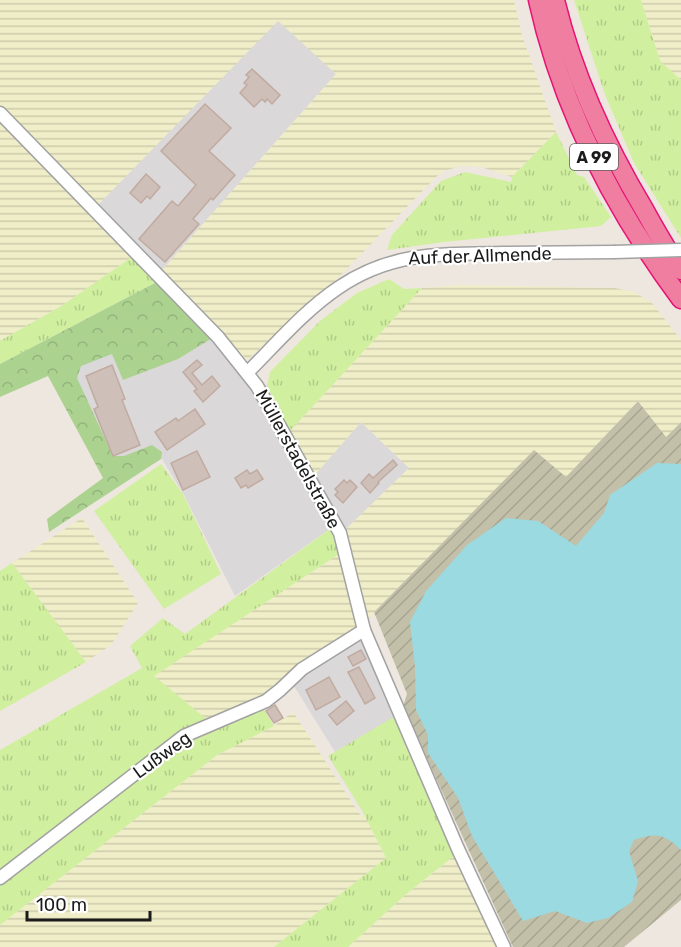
<svg xmlns="http://www.w3.org/2000/svg" width="681" height="947" font-family="Rubik,sans-serif">
<style>
.residential{fill:#dad8d8}
.construction{fill:url(#construction-furrows)}
.farmland{fill:url(#farmland-rules)}
.grass{fill:url(#grass-tufts)}
.forest{fill:url(#forest-crowns)}
.water{fill:#9bdae1}
.building{fill:#cebfb8;stroke:#c1aba1;stroke-width:1.5}
.lines{fill:none;stroke-linecap:round;stroke-linejoin:round}
.minor-casing{stroke:#a2a2a2;stroke-width:15}
.highway-casing{stroke:#e71276;stroke-width:21}
.minor{stroke:#fff;stroke-width:12}
.highway{stroke:#ef7ea1;stroke-width:18}
.minor-bridge-casing{stroke:#a2a2a2;stroke-width:15;stroke-linecap:butt}
.minor-bridge{stroke:#fff;stroke-width:12}
.labels{text-anchor:middle;stroke-width:4.5;stroke-linejoin:round;paint-order:stroke}
.shield{fill:#fff;stroke:#5f5f5f;stroke-width:1.5}
.shield-label{font-size:16px;font-weight:bold;fill:#1b1b1b}
.street-label{font-size:18px;fill:#1b1b1b;stroke:#fff}
</style>
<defs>
<pattern id="construction-furrows" width="10" height="10" patternUnits="userSpaceOnUse" patternTransform="scale(1.5)"><rect width="10" height="10" fill="#c3c0aa"/><path d="M-1 1l2-2M0 10L10 0M9 11l2-2" fill="none" stroke="#a7a492"/></pattern>
<pattern id="farmland-rules" width="6" height="5" patternUnits="userSpaceOnUse" patternTransform="scale(1.5)"><rect width="6" height="5" fill="#f0eec8"/><path d="M0 2.5h6" fill="none" stroke="#cdccab"/></pattern>
<pattern id="grass-tufts" width="24" height="20" patternUnits="userSpaceOnUse" patternTransform="scale(1.5)"><rect width="24" height="20" fill="#d0ef9f"/><path d="M3 7l-1-3M5 7V3M7 7l1-3M15 17l-1-3M17 17v-4M19 17l1-3" fill="none" stroke="#b2cc88"/></pattern>
<pattern id="forest-crowns" width="20" height="18" patternUnits="userSpaceOnUse" patternTransform="scale(1.5)"><rect width="20" height="18" fill="#acd290"/><path d="M2 6a3 3 0 1 1 6 0M12 15a3 3 0 1 1 6 0" fill="none" stroke="#93b47c"/></pattern>
</defs>
<rect width="100%" height="100%" fill="#eee7df"/>
<g class="residential">
<path d="M278,20L336,74L162,270L92,211Z"/>
<path d="M214,337L267,386L314,476L361,422L409,468L343,532L334,526L235,596L184,495L162,459L113,485L57,348Z"/>
<path d="M359,633L398,716L335,752L294,686L302,669Z"/>
</g>
<path class="construction" d="M638,401L666,436L681,422V900L624,947H513L403,706L407,694L374,612L534,449L566,476Z"/>
<g class="farmland">
<path d="M0,0H514L521,32L556,132L512,177L481,167L461,166L444,171L436,177L336,280L247,360L162,270L336,74L278,21L92,211L132,257L63,305L0,341Z"/>
<path d="M641,0H681V80L660,61Z"/>
<path d="M462,285L615,288L634,292L652,303L681,340V422L666,437L638,401L566,477L534,450L374,612L367,622L343,532L409,468L361,422L314,476L289,432L422,288Z"/>
<path d="M82,518L138,603L111,645L86,662L12,563Z"/>
<path d="M342,552L362,626L303,661L258,698L210,722L153,676Z"/>
<path d="M293,712L361,816L364,814L386,858L274,947H0V925L217,755L274,726Z"/>
<path d="M455,855L503,947H348L405,895Z"/>
</g>
<g class="grass">
<path d="M574,0H641L660,61L681,80V238L634,163L604,92Z"/>
<path d="M556,132L577,175L584,177L611,217L601,226L444,242L387,250L392,235L441,181L465,172L511,182L512,177Z"/>
<path d="M132,257L157,282L0,364V341L63,305Z"/>
<path d="M389,279L404,289L422,288L289,432L267,386L270,372L320,321L357,293Z"/>
<path d="M161,464L183,494L221,574L164,609L94,511Z"/>
<path d="M334,526L342,552L154,676L210,722L0,872V750L142,668L130,646L163,618L185,634Z"/>
<path d="M12,563L86,662L0,711V571Z"/>
<path d="M263,708L274,726L217,755L0,925V882L197,733Z"/>
<path d="M397,715L455,855L405,895L348,947H274L386,858L364,814L328,756Z"/>
</g>
<path class="forest" d="M157,282L214,337L178,359L123,380L112,354L81,366L77,378L113,456H124L152,445L162,452L161,459L49,532L47,519L103,478L48,376L0,397V364Z"/>
<path class="water" d="M657,463L681,464V850C665,834 656,832 634,840L629,851L638,881L632,902L608,918L587,923L555,911L523,921L472,836L458,798L428,753V735L416,710L415,667L410,622L426,591L467,545L506,518L538,521L576,546L604,513L610,495Z"/>
<g class="building">
<path d="M252,69L280,95L272,104L267,99L265,102L262,99L254,107L240,93L247,85L244,83L249,77L246,75Z"/>
<path d="M205,104L231,128L209,151L235,175L213,200L211,198L193,219L199,224L165,262L139,239L172,201L178,206L196,185L161,151Z"/>
<path d="M146,174L160,187L150,199L147,196L141,203L130,193Z"/>
<path d="M197,360L202,365L192,373L202,385L212,376L220,386L203,402L194,391L197,389L183,372Z"/>
<path d="M112,365L125,399L122,400L140,445L113,456L94,409L98,407L86,376Z"/>
<path d="M195,409L205,424L167,450L155,432L176,418L178,421Z"/>
<path d="M197,451L210,477L183,490L171,463Z"/>
<path d="M393,460L397,465L378,482L379,483L370,493L361,483L369,474L373,478Z"/>
<path d="M247,470L250,474L257,470L263,479L248,488L246,485L241,488L235,478Z"/>
<path d="M344,480L347,483L350,480L357,487L343,503L335,495L338,492L335,489Z"/>
<path d="M361,650L366,659L353,666L348,657Z"/>
<path d="M359,667L375,698L365,704L348,672Z"/>
<path d="M329,677L340,697L316,710L306,690Z"/>
<path d="M346,701L354,711L337,725L329,715Z"/>
<path d="M275,705L283,718L274,723L266,711Z"/>
</g>
<g class="lines">
<g class="minor-casing">
<g id="minor">
<path d="M0,113L218,337L257,386L340,533L364,630L458,849L504,947"/>
<path d="M248,372C276,344 304,311 338,288C392,251 442,254 504,253C541,253 577,252 614,252"/>
<path d="M0,878L184,736L266,701L280,690L302,669L364,630"/>
</g>
</g>
<g class="highway-casing">
<g id="highway">
<path d="M538,0C562,109 615,210 681,299"/>
<path d="M555,0C573,75 606,146 645,211C656,231 667,251 681,270"/>
</g>
</g>
<use href="#minor" class="minor"/>
<use href="#highway" class="highway"/>
<g class="minor-bridge-casing">
<path id="minor-bridge" d="M614,252L681,250"/>
</g>
<use href="#minor-bridge" class="minor-bridge"/>
</g>
<g class="labels">
<rect class="shield" x="570" y="144" width="48" height="26" rx="4.5"/>
<g class="shield-label">
<text x="594" y="163">A 99</text>
</g>
<g class="street-label">
<text transform="translate(480 256) rotate(-2)" y="6">Auf der Allmende</text>
<text transform="translate(298 459) rotate(61)" y="6">Müllerstadelstraße</text>
<text transform="translate(162 755) rotate(-36)" y="6">Lußweg</text>
</g>
</g>
<path d="M27 911v9h123v-9" fill="none" stroke="#1b1b1b" stroke-width="3"/>
<text x="36" y="911" font-size="18" fill="#1b1b1b" stroke="#ffffff" stroke-width="4.5" paint-order="stroke">100 m</text>
</svg>
